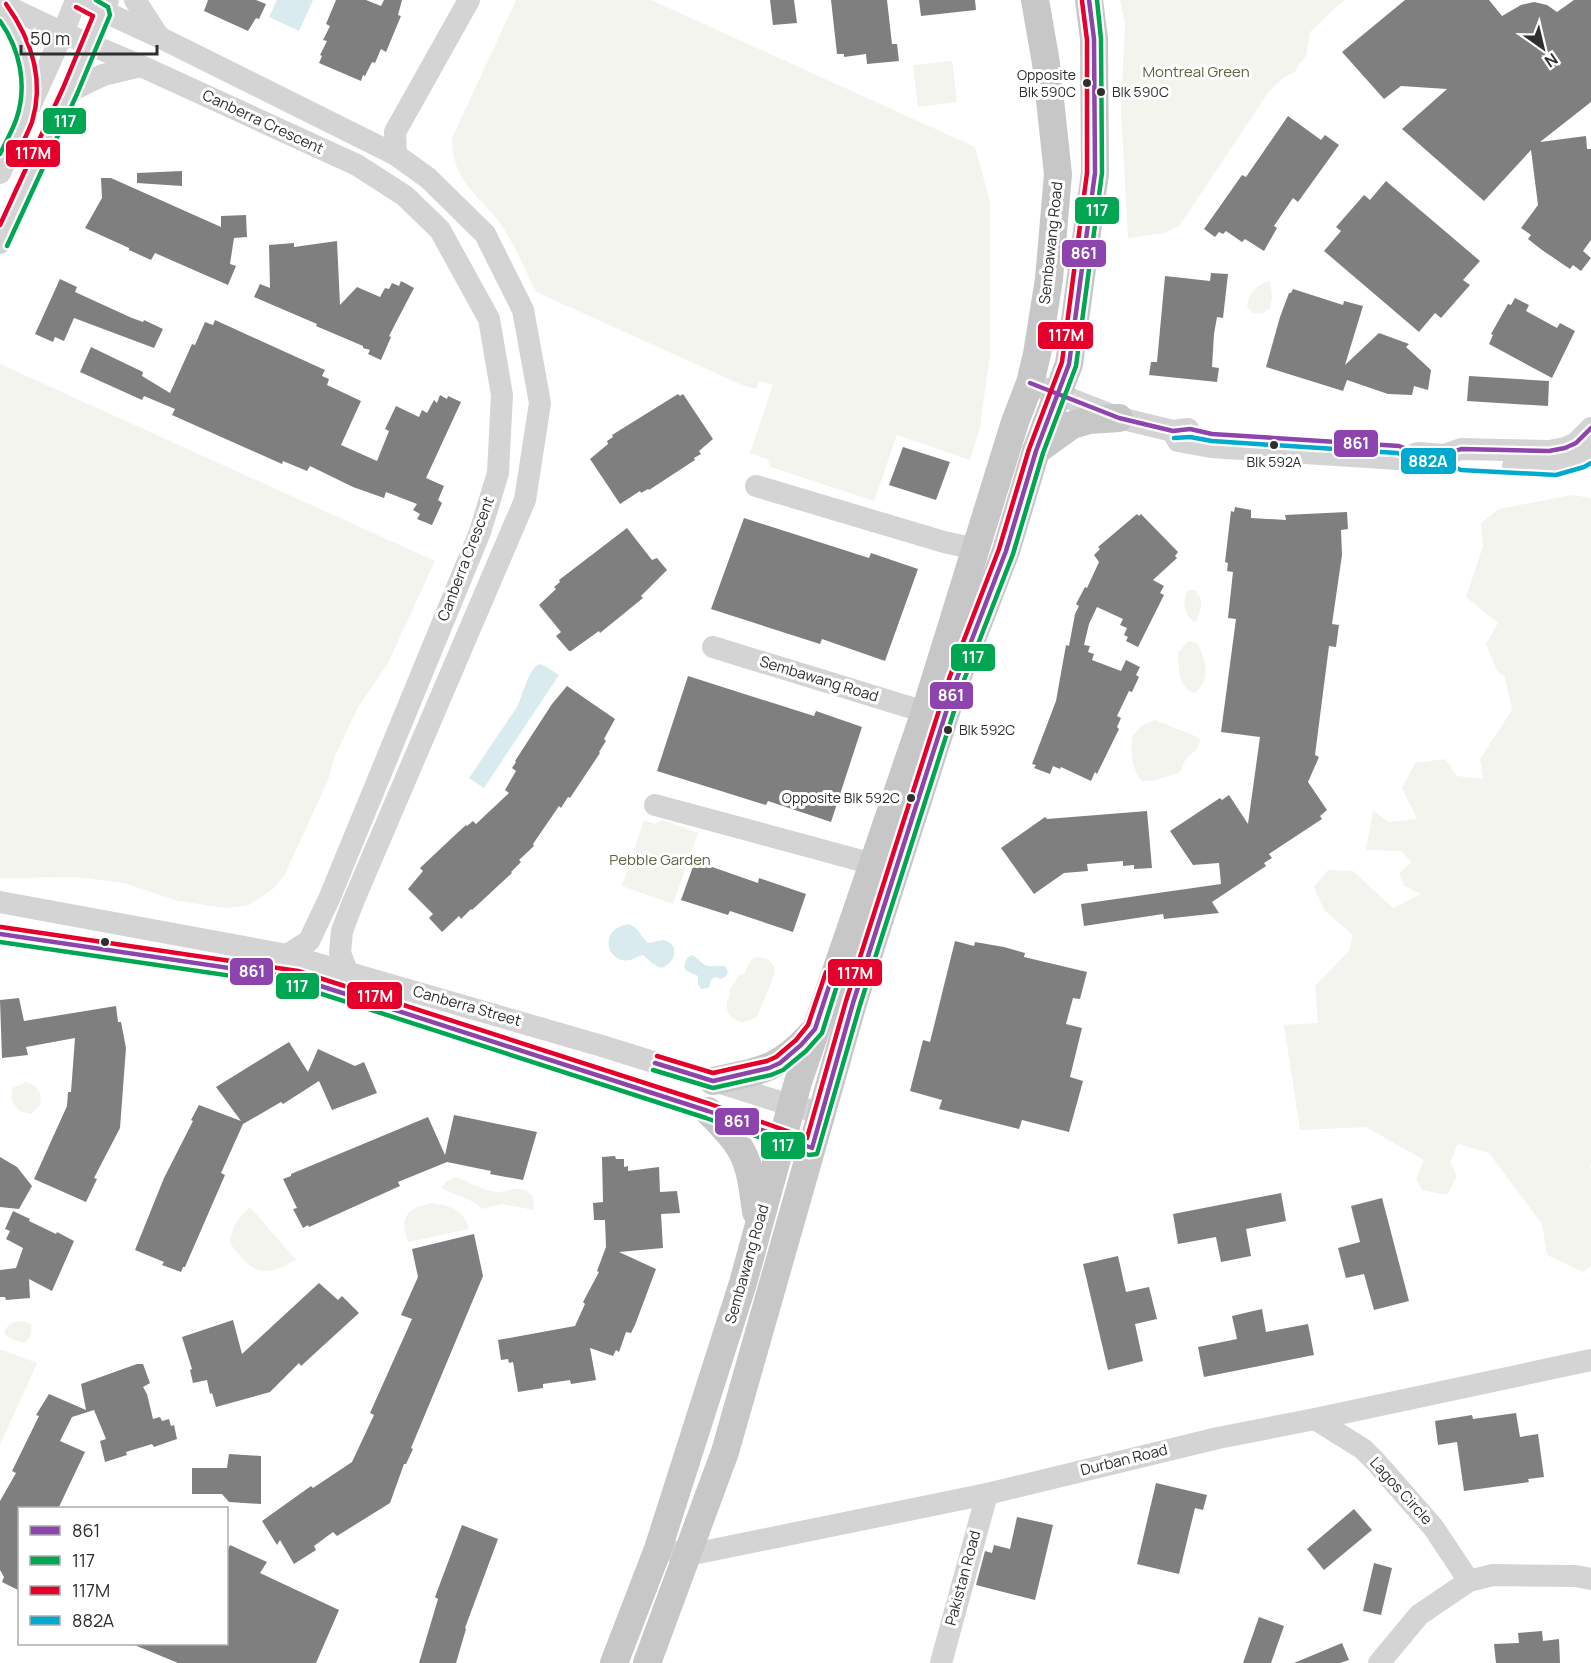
<svg xmlns="http://www.w3.org/2000/svg" width="1591" height="1663" font-family="Manrope,sans-serif">
<style>
.green{fill:#f2f4ed}
.water{fill:#d9ebee}
.building{fill:#7f7f7f}
.lines{fill:none;stroke-linecap:round;stroke-linejoin:round}
.minor{stroke:#d4d4d4;stroke-width:22}
.major{stroke:#c7c7c7;stroke-width:28}
.bus-1-casing{stroke:#fff;stroke-width:9}
.bus-2-casing{stroke:#fff;stroke-width:9}
.bus-3-casing{stroke:#fff;stroke-width:9}
.bus-4-casing{stroke:#fff;stroke-width:9}
.bus-1{stroke:#8e44ad;stroke-width:4.5}
.bus-2{stroke:#00a651;stroke-width:4.5}
.bus-3{stroke:#e4002b;stroke-width:4.5}
.bus-4{stroke:#00a9ce;stroke-width:4.5}
.bus-dot{fill:#2f2f2f;stroke:#fff;stroke-width:2}
.labels{text-anchor:middle;stroke-width:6;stroke-linejoin:round;paint-order:stroke}
.bus-label{font-size:14px;fill:#2f2f2f;stroke:#fff;text-anchor:end}
.park-label{font-size:15px;fill:#5a6740;stroke:#fff}
.street-label{font-size:15px;fill:#2f2f2f;stroke:#fff}
.line-badge{stroke:#fff;stroke-width:2}
.badge-label{font-size:16px;text-anchor:middle;font-weight:bold;fill:#fff}
</style>
<rect width="100%" height="100%" fill="#fff"/>
<g class="green">
<path d="M516,0H651L975,147L990,202V355L980,427L970,460L897,435L874,501L771,467L767,459L750,453L773,385L759,381L756,389L742,385L536,292C526,271 516,249 504,229C481,194 452,185 452,138Z"/>
<path d="M1120,0H1344L1310,32L1306,57L1299,64L1295,72L1284,77L1270,90L1180,225L1164,233L1128,238L1121,111L1125,23Z"/>
<path d="M952,61L957,102L918,107L913,65Z"/>
<path d="M1270,281L1272,297L1270,308L1262,314L1253,313L1247,307C1249,292 1256,285 1270,281Z"/>
<path d="M0,364L435,561L387,665L358,707L335,756L328,780L284,876L273,889L249,905L226,908L178,901L124,883L77,877L0,878Z"/>
<path d="M1572,495L1591,498V1165H1589L1591,1169V1266L1583,1272L1547,1255L1542,1224L1489,1153L1458,1144L1450,1162L1457,1176L1447,1195L1422,1190L1416,1179L1424,1160L1366,1127L1300,1130L1284,1025L1318,1023L1315,986L1349,951L1353,935L1324,910L1314,887L1328,870L1353,871L1393,908L1421,894L1404,886L1399,873L1412,862L1401,851L1366,850L1373,811L1389,822L1417,819L1402,788L1415,763L1445,759L1457,776L1483,779L1480,759L1512,710L1505,677L1497,671L1486,644L1498,623L1466,597L1483,546L1481,523L1499,509Z"/>
<path d="M1188,590H1194C1205,600 1201,607 1197,620L1194,622C1183,613 1182,602 1188,590Z"/>
<path d="M1188,641L1197,643C1206,659 1212,681 1194,693C1177,686 1179,668 1178,653Z"/>
<path d="M1155,720L1195,736L1200,739C1199,750 1195,750 1188,757C1184,761 1182,767 1180,772L1156,780L1142,781C1131,770 1131,751 1132,737L1141,726Z"/>
<path d="M644,820L655,824L663,820L698,833L673,904L622,886Z"/>
<path d="M757,957L768,959L774,966L775,973L757,1017C753,1018 747,1022 743,1022C735,1022 726,1014 727,1006C727,999 731,998 729,991L739,975L744,974L751,960Z"/>
<path d="M26,1082C38,1086 43,1092 40,1105L31,1114L19,1111L12,1101V1088Z"/>
<path d="M456,1177C469,1182 484,1191 497,1192C513,1192 520,1182 533,1197L534,1210L502,1204L482,1209L476,1203L441,1188L447,1181Z"/>
<path d="M431,1203C449,1205 464,1210 469,1229L408,1242C399,1216 407,1209 431,1203Z"/>
<path d="M250,1207L296,1260C263,1279 252,1274 230,1243C232,1226 237,1219 250,1207Z"/>
<path d="M22,1321L31,1324C32,1333 32,1337 24,1343L12,1339L4,1334C6,1324 13,1322 22,1321Z"/>
<path d="M0,1349L37,1363L0,1445Z"/>
</g>
<g class="water">
<path d="M277,0H313L299,31L269,17Z"/>
<path d="M539,664L545,666L559,675L484,788L469,778L517,707C523,695 528,670 539,664Z"/>
<path d="M629,924C640,929 640,936 648,943C652,943 659,940 663,940C680,943 677,963 661,968L653,964L643,955C638,956 634,959 630,960C608,965 596,929 629,924Z"/>
<path d="M692,955C698,958 700,962 705,965C713,968 718,964 726,967L728,972L726,976L721,979L715,977L711,980L709,988L701,989L698,984V976L687,971L684,967L687,958Z"/>
</g>
<g class="building">
<path d="M208,0H256L266,4L259,19L256,18L248,31L204,11Z"/>
<path d="M336,0H366L381,6L384,0H402L398,15L401,16L386,52L381,49L375,63L372,62L365,76L363,75L361,81L319,63L322,56L320,55L327,41L323,40L330,26L326,24Z"/>
<path d="M770,0H794L797,23L773,25Z"/>
<path d="M831,0H887L892,44H897L899,61L867,64L866,54L844,57V54H837Z"/>
<path d="M919,0H975L976,10L921,16Z"/>
<path d="M1405,0H1489L1502,16L1521,5L1534,2L1547,5L1557,12L1574,0H1591V102L1540,142L1586,136L1587,149H1591V240L1583,251L1591,258L1581,271L1573,265L1570,269L1542,250L1528,239L1531,235L1521,228L1538,205L1531,150L1484,201L1402,129L1447,89L1401,86L1384,99L1342,52Z"/>
<path d="M1288,116L1321,140L1325,135L1339,145L1298,202L1293,198L1274,226L1277,228L1264,251L1245,239L1242,242L1226,231L1223,234L1219,232L1215,237L1204,229L1242,175L1246,177Z"/>
<path d="M182,171V186L137,183V173Z"/>
<path d="M101,178H111L221,227V216L246,215L247,237L234,238L230,264L236,266L228,285L155,253L151,260L129,250V248L85,228L102,198Z"/>
<path d="M1386,181L1480,261L1463,280L1470,285L1441,318L1435,313L1419,332L1324,251L1341,231L1336,227L1364,195L1370,200Z"/>
<path d="M337,241L340,305L357,287L380,297L385,288L389,289L392,283L399,286L401,281L414,288L389,336L391,337L381,360L368,354L370,350L363,348V346L316,326L317,324L254,297L260,284L270,288L269,245L294,243V247Z"/>
<path d="M1211,273L1228,274L1223,318L1217,317L1214,334L1212,367L1219,368L1217,382L1149,375L1151,362H1157L1165,276L1210,281Z"/>
<path d="M60,279L77,287L75,292L132,318L143,322L144,320L163,329L154,348L74,318L64,341L55,337L53,342L35,334Z"/>
<path d="M1293,289L1343,305L1344,301L1363,306L1345,365L1379,333L1409,344L1406,347L1431,370L1428,390L1414,386L1412,395L1388,394L1347,380L1343,391L1266,367L1280,317L1289,293H1291Z"/>
<path d="M1515,298L1529,305L1526,311L1557,328L1560,323L1575,331L1552,378L1489,344L1493,335L1491,334L1508,304L1511,305Z"/>
<path d="M215,320L325,370L322,376L329,379L327,385L361,401L341,445L377,461L389,431L385,429L396,406L419,417L422,410L427,413L434,400L437,403L440,395L447,399L448,396L461,402L426,478L444,486L438,500L442,503L432,525L417,519L420,514L413,510L417,504L386,492L384,498L353,487L310,466L307,471L283,461L282,464L172,415L175,409L144,396L142,400L80,372L91,347L143,372L142,376L170,393L192,344L195,345L205,322L213,325Z"/>
<path d="M1469,376L1549,381L1548,406L1467,401Z"/>
<path d="M678,394L680,396L683,394L713,439L699,451L701,454L694,458L695,460L649,490L648,489L641,493L640,491L620,504L590,459L608,444L607,441L613,437L612,435Z"/>
<path d="M903,447L950,462L936,500L889,485Z"/>
<path d="M1235,507L1251,510V518L1286,520L1285,515L1347,512L1348,529L1341,530L1342,555L1332,624L1339,625L1336,647L1329,646L1315,755L1319,757L1308,782L1327,810L1320,816L1322,819L1269,854L1272,858L1264,863L1266,866L1212,902L1219,913L1164,919L1163,914L1084,926L1081,904L1221,884L1219,863L1193,865L1170,831L1220,798L1222,800L1229,795L1248,824L1260,737L1221,732L1236,619L1228,618L1233,572L1227,571L1228,563L1225,562L1231,511L1234,512Z"/>
<path d="M1137,514L1139,516L1141,514L1178,552L1175,556L1177,558L1153,580L1164,586L1160,593L1164,595L1138,647L1126,641L1128,637L1124,635L1127,628L1120,625L1123,619L1097,607L1089,624L1084,645L1090,646L1088,652L1094,654L1092,660L1121,671L1126,660L1140,667L1136,675L1139,677L1132,692L1129,691L1117,716L1121,718L1117,727L1119,729L1097,774L1095,772L1091,781L1061,767L1060,769L1053,766L1050,774L1034,768L1036,765L1032,764L1056,701L1066,645L1069,646L1075,614L1079,606L1076,604L1085,587L1087,588L1099,562L1094,555L1100,549L1098,547Z"/>
<path d="M744,518L869,558L871,553L918,569L885,661L822,639L820,644L711,609Z"/>
<path d="M627,528L652,560L657,558L667,570L641,596L643,598L600,633L599,631L571,651H569L556,636L561,632L539,605L556,589L554,587L560,582L559,580Z"/>
<path d="M688,676L814,716L816,711L862,727L831,822L768,801L766,805L657,771Z"/>
<path d="M567,686L615,719L604,739L606,741L599,752L600,753L570,798L568,797L561,808L559,806L533,844L534,846L519,860L521,862L511,872L512,873L472,910L471,909L461,919L459,916L442,932L429,918L433,914L408,889L423,871L420,868L454,836L466,825L467,826L473,821L476,824L509,793L505,790L516,771L512,768L516,762L515,761L552,704Z"/>
<path d="M1147,811L1152,868L1134,869V865L1123,866V861L1087,864L1088,871L1064,873L1034,894L1001,848L1045,817L1047,819Z"/>
<path d="M695,861L758,883L759,878L806,894L793,932L730,911L728,915L681,900Z"/>
<path d="M955,941L974,946L975,942L1004,947L1025,953L1024,957L1087,972L1080,999L1073,998L1066,1024L1082,1028L1070,1077L1083,1081L1069,1132L1022,1120L1019,1129L939,1109L942,1100L910,1091L923,1040L930,1042Z"/>
<path d="M19,998L24,1021L116,1006L118,1022H121L126,1048L120,1128L94,1178L97,1179L86,1202L34,1179L67,1106L68,1092H71L75,1038L26,1047L28,1055L2,1058L0,1000Z"/>
<path d="M289,1042L308,1072L318,1049L355,1066L364,1062L377,1093L332,1110L319,1081L283,1104L281,1102L243,1124L221,1173L225,1175L185,1267H183L181,1272L162,1265L164,1262L135,1250L164,1178L193,1121L191,1120L199,1105L241,1121L216,1087Z"/>
<path d="M454,1115L537,1132L523,1180L490,1174L491,1171L447,1162L398,1182L400,1186L309,1227L308,1225L303,1228L293,1209L297,1208L283,1179L291,1176V1174L428,1117L445,1155Z"/>
<path d="M615,1156L616,1159H624V1167L628,1166V1171L659,1167L660,1192L677,1191L680,1213L661,1214L663,1248L619,1252L656,1269L635,1325L631,1333L626,1332L619,1352L616,1350L613,1356L590,1348L596,1380L571,1384L570,1380L543,1384V1388L518,1392L513,1362L509,1363L508,1359L501,1360L498,1340L575,1326L585,1304L583,1302L599,1272L597,1271L606,1247L605,1220H594L593,1203L603,1202L602,1157Z"/>
<path d="M0,1157L17,1167L32,1186L19,1209L0,1207Z"/>
<path d="M1281,1193L1286,1221L1246,1229L1251,1256L1221,1262L1216,1237L1178,1244L1173,1214Z"/>
<path d="M1382,1198L1409,1301L1374,1310L1364,1274L1346,1278L1338,1248L1360,1242L1351,1206Z"/>
<path d="M13,1211L30,1219L29,1221L56,1234L57,1232L74,1241L52,1291L29,1279L30,1298L6,1300L5,1297H0V1270L16,1268L23,1248L6,1239L10,1231L5,1229Z"/>
<path d="M474,1234L483,1276L411,1448L413,1449L406,1464H404L390,1503L337,1536L333,1532L314,1546L316,1550L294,1564L280,1540L277,1545L262,1521L311,1486L313,1488L352,1462L374,1415L370,1413L412,1319L401,1315L418,1277L412,1249Z"/>
<path d="M1118,1256L1126,1292L1149,1287L1157,1319L1135,1324L1143,1361L1108,1370L1083,1264Z"/>
<path d="M319,1283L338,1300L342,1296L359,1313L301,1366L299,1363L270,1392L216,1407L212,1393L210,1394L207,1380L193,1383L190,1370L192,1369L182,1337L233,1320L242,1354Z"/>
<path d="M1262,1309L1266,1332L1308,1324L1314,1355L1204,1377L1198,1347L1237,1339L1232,1316Z"/>
<path d="M137,1364H143L150,1383L143,1387L147,1394L153,1419L160,1417L162,1421L169,1419L171,1426L174,1425L177,1439L154,1447L152,1444L126,1452L127,1455L105,1462L100,1441L106,1439L94,1410L72,1417L60,1441L85,1452L58,1509H20V1591L2,1582L4,1577L0,1570V1501L16,1473L12,1471L39,1416L36,1415L49,1394L86,1410L81,1384Z"/>
<path d="M1516,1413L1520,1437L1538,1434L1544,1477L1528,1479L1529,1482L1464,1491L1457,1442L1438,1445L1435,1421L1472,1415L1473,1419Z"/>
<path d="M229,1454L261,1456V1504L229,1502L222,1494H192V1468H227Z"/>
<path d="M1156,1483L1207,1495L1203,1510L1195,1508L1179,1574L1137,1564Z"/>
<path d="M1354,1509L1372,1530L1324,1570L1307,1549Z"/>
<path d="M1017,1517L1053,1525L1035,1600L976,1585L985,1551L992,1553L994,1545L1010,1549Z"/>
<path d="M462,1525L498,1539L465,1628L466,1629L456,1663H419L438,1599L435,1597Z"/>
<path d="M230,1545L267,1562L260,1573L339,1610L316,1663H178L132,1644H226V1554Z"/>
<path d="M1374,1563L1392,1568L1381,1615L1363,1611Z"/>
<path d="M1259,1617L1284,1626L1271,1663H1243Z"/>
<path d="M1542,1631L1543,1641L1559,1639L1560,1663H1496L1494,1644L1519,1643L1518,1633Z"/>
<path d="M1342,1643L1349,1660L1340,1663H1294Z"/>
</g>
<g class="lines">
<g class="minor">
<path d="M79,0L159,37L396,155L428,178L485,234L523,310L540,403L525,500L353,902L342,931L340,953L347,971"/>
<path d="M135,0L159,37"/>
<path d="M0,3L63,33L141,66L357,165L405,196L440,230L489,319L502,395L498,473L480,532L329,899L309,941L287,955"/>
<path d="M0,8C21,36 33,65 28,100"/>
<path d="M70,91L103,75L141,66"/>
<path d="M396,155L395,132L469,0"/>
<path d="M0,173L63,33L76,0"/>
<path d="M0,243L70,91L108,0"/>
<path d="M1030,383L1119,418L1173,431L1188,429"/>
<path d="M1173,431L1178,441L1211,447L1398,459L1418,453L1444,455L1461,449L1549,451L1565,448L1576,443L1591,428"/>
<path d="M1513,466C1542,467 1565,471 1591,454"/>
<path d="M756,486L944,542L976,549"/>
<path d="M713,647L925,712"/>
<path d="M655,805L888,868"/>
<path d="M0,902L287,955L602,1046L790,1105L822,1113"/>
<path d="M0,934L296,978L708,1111L797,1142"/>
<path d="M1315,1419L1363,1449L1376,1462L1433,1527L1469,1581"/>
<path d="M675,1552L688,1555L987,1494L1218,1438L1315,1419L1591,1360"/>
<path d="M941,1663L987,1494"/>
<path d="M1379,1663L1419,1615L1469,1581L1493,1575L1575,1576L1591,1579"/>
</g>
<g class="major">
<path d="M1036,451L1072,425L1089,420L1119,418"/>
<path d="M713,1081C758,1071 778,1071 811,1034"/>
<path d="M708,1111C747,1150 749,1158 756,1212"/>
<path d="M614,1663L658,1549L743,1283L798,1082L925,712L1015,422L1030,383L1037,354L1049,279L1058,174L1046,63L1035,0"/>
<path d="M647,1663L725,1452L853,1003L957,678L1006,551L1036,451L1069,364L1095,173L1094,39L1089,0"/>
</g>
<g class="bus-1-casing">
<g id="bus-1">
<path d="M1030,383L1119,418L1173,431L1190,429L1212,434L1399,446L1418,453L1444,455L1461,449L1549,451L1565,448L1576,443L1591,428"/>
<path d="M0,934L296,978L708,1111L812,1148L853,1003L957,678L1006,551L1036,451L1069,364L1095,173L1094,39L1089,0"/>
<path d="M655,1063L713,1081L769,1068L780,1063L801,1045L815,1029L833,974"/>
</g>
</g>
<g class="bus-2-casing">
<g id="bus-2">
<path d="M0,21C20,49 28,86 16,120C12,131 6,142 0,154"/>
<path d="M7,246L77,94L110,15L108,7L96,0"/>
<path d="M0,942L294,985L706,1118L809,1155L817,1154L860,1005L964,680L1013,554L1043,453L1076,366L1102,173L1101,39L1097,0"/>
<path d="M653,1070L713,1088L771,1075L783,1070L806,1051L822,1033L840,976"/>
</g>
</g>
<g class="bus-3-casing">
<g id="bus-3">
<path d="M6,4C31,39 45,79 32,122C27,135 20,148 14,160"/>
<path d="M0,225L63,88L93,16L76,7"/>
<path d="M1,927L298,971L710,1104L807,1138L846,1001L950,676L999,549L1029,449L1062,362L1087,173V40L1082,1"/>
<path d="M657,1056L713,1073L767,1061L776,1057L796,1040L808,1025L826,972"/>
</g>
</g>
<g class="bus-4-casing">
<path id="bus-4" d="M1174,438L1190,437L1212,441L1397,453L1417,460L1442,462L1461,470L1556,475L1584,467L1591,463"/>
</g>
<use href="#bus-1" class="bus-1"/>
<use href="#bus-2" class="bus-2"/>
<use href="#bus-3" class="bus-3"/>
<use href="#bus-4" class="bus-4"/>
</g>
<g class="bus-dot">
<circle cx="1087" cy="83" r="5"/>
<circle cx="1101" cy="92" r="5"/>
<circle cx="1274" cy="445" r="5"/>
<circle cx="948" cy="730" r="5"/>
<circle cx="911" cy="798" r="5"/>
<circle cx="105" cy="942" r="5"/>
</g>
<g class="labels">
<g class="bus-label">
<text x="1076" y="80">Opposite<tspan x="1076" dy="17">Blk 590C</tspan></text>
<text x="1112" y="97" text-anchor="start">Blk 590C</text>
<text x="1274" y="467" text-anchor="middle">Blk 592A</text>
<text x="959" y="735" text-anchor="start">Blk 592C</text>
<text x="900" y="803">Opposite Blk 592C</text>
</g>
<g class="park-label">
<text x="1196" y="77">Montreal Green</text>
<text x="660" y="865">Pebble Garden</text>
</g>
<g class="street-label">
<text transform="translate(263 122) rotate(25)" y="5">Canberra Crescent</text>
<text transform="translate(1051 243) rotate(-84)" y="5">Sembawang Road</text>
<text transform="translate(466 559) rotate(-69)" y="5">Canberra Crescent</text>
<text transform="translate(819 679) rotate(17)" y="5">Sembawang Road</text>
<text transform="translate(467 1006) rotate(16)" y="5">Canberra Street</text>
<text transform="translate(747 1264) rotate(-74)" y="5">Sembawang Road</text>
<text transform="translate(1124 1460) rotate(-14)" y="5">Durban Road</text>
<text transform="translate(1401 1491) rotate(48)" y="5">Lagos Circle</text>
<text transform="translate(963 1578) rotate(-75)" y="5">Pakistan Road</text>
</g>
</g>
<g class="line-badge">
<rect x="42" y="107" width="45" height="28" rx="6" fill="#00a651"/>
<rect x="5" y="139" width="56" height="29" rx="6" fill="#e4002b"/>
<rect x="1074" y="196" width="46" height="29" rx="6" fill="#00a651"/>
<rect x="1061" y="239" width="46" height="29" rx="6" fill="#8e44ad"/>
<rect x="1037" y="321" width="57" height="29" rx="6" fill="#e4002b"/>
<rect x="1333" y="429" width="46" height="29" rx="6" fill="#8e44ad"/>
<rect x="1400" y="447" width="57" height="28" rx="6" fill="#00a9ce"/>
<rect x="950" y="643" width="46" height="29" rx="6" fill="#00a651"/>
<rect x="929" y="681" width="45" height="29" rx="6" fill="#8e44ad"/>
<rect x="229" y="957" width="45" height="29" rx="6" fill="#8e44ad"/>
<rect x="827" y="958" width="56" height="29" rx="6" fill="#e4002b"/>
<rect x="275" y="972" width="45" height="28" rx="6" fill="#00a651"/>
<rect x="346" y="981" width="57" height="29" rx="6" fill="#e4002b"/>
<rect x="714" y="1107" width="46" height="29" rx="6" fill="#8e44ad"/>
<rect x="760" y="1131" width="46" height="29" rx="6" fill="#00a651"/>
</g>
<g class="badge-label">
<text x="65" y="127">117</text>
<text x="33" y="159">117M</text>
<text x="1097" y="216">117</text>
<text x="1084" y="259">861</text>
<text x="1066" y="341">117M</text>
<text x="1356" y="449">861</text>
<text x="1428" y="467">882A</text>
<text x="973" y="663">117</text>
<text x="951" y="701">861</text>
<text x="252" y="977">861</text>
<text x="855" y="979">117M</text>
<text x="297" y="992">117</text>
<text x="375" y="1002">117M</text>
<text x="737" y="1127">861</text>
<text x="783" y="1151">117</text>
</g>
<rect x="18" y="1507" width="210" height="138" fill="#ffffff" stroke="#acacac" stroke-width="1.5"/>
<rect x="30" y="1526" width="30" height="9" fill="#8e44ad" stroke="#acacac" stroke-width="1.5"/>
<text x="72" y="1537" font-size="18" fill="#2f2f2f">861</text>
<rect x="30" y="1556" width="30" height="9" fill="#00a651" stroke="#acacac" stroke-width="1.5"/>
<text x="72" y="1567" font-size="18" fill="#2f2f2f">117</text>
<rect x="30" y="1586" width="30" height="9" fill="#e4002b" stroke="#acacac" stroke-width="1.5"/>
<text x="72" y="1597" font-size="18" fill="#2f2f2f">117M</text>
<rect x="30" y="1616" width="30" height="9" fill="#00a9ce" stroke="#acacac" stroke-width="1.5"/>
<text x="72" y="1627" font-size="18" fill="#2f2f2f">882A</text>
<g transform="translate(1543 48) rotate(146)" stroke="#ffffff" stroke-width="4.5" paint-order="stroke">
<path d="M0-4.5L10 22L0 15L-10 22Z" fill="#2f2f2f"/>
<text y="-9" font-size="16" font-weight="bold" text-anchor="middle" fill="#2f2f2f">N</text>
</g>
<path d="M21 45v9h136v-9" fill="none" stroke="#2f2f2f" stroke-width="3"/>
<text x="30" y="45" font-size="18" fill="#2f2f2f" stroke="#ffffff" stroke-width="4.5" paint-order="stroke">50 m</text>
</svg>
